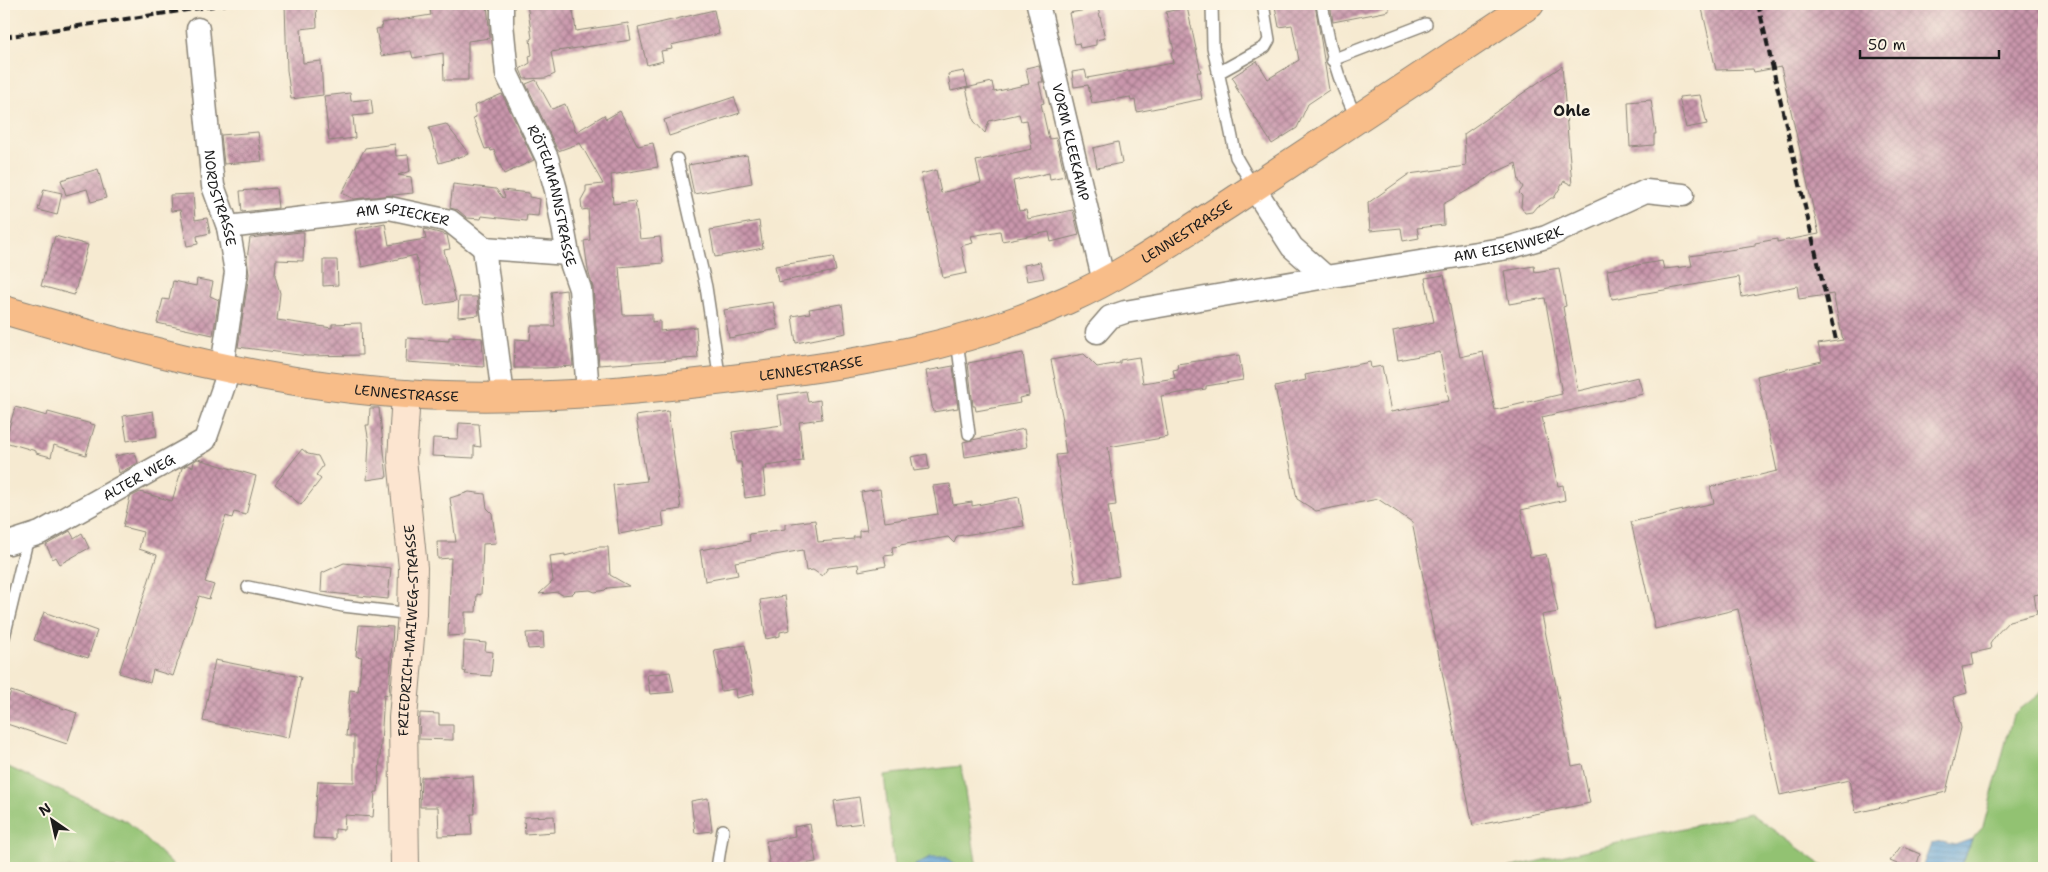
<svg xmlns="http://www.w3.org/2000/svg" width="2048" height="872" font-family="'Shantell Sans',sans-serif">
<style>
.grass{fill:#92c272;stroke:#576f47}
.water{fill:url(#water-rules);stroke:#3e5f78}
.building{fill:url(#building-cross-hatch)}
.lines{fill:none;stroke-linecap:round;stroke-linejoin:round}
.lane-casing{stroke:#898376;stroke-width:14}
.street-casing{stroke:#898376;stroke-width:25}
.secondary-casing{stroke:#898376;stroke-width:30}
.primary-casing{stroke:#898376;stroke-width:30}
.lane{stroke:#fff;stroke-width:11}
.street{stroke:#fff;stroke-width:22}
.secondary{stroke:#fce5d0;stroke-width:28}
.primary{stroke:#f8bd89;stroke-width:28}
.rail{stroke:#1c1c1c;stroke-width:4;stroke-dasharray:8 4;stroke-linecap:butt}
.labels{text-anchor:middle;stroke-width:5;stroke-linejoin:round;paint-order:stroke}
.street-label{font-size:14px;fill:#1c1c1c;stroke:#fcf5e5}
.quarter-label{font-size:16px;font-weight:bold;fill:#1c1c1c;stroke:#fcf5e5}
</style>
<defs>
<pattern id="water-rules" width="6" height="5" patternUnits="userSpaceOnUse" patternTransform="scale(1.25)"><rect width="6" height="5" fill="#60a2d4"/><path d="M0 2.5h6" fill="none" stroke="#4e83ab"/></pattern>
<pattern id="building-cross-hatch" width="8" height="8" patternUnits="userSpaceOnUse" patternTransform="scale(1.25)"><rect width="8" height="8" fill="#c996ac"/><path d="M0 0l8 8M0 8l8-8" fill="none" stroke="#a27a8b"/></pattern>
</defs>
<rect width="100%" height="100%" fill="#fcf5e5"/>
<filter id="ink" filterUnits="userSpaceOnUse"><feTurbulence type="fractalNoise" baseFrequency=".02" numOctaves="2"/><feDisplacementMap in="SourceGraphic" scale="10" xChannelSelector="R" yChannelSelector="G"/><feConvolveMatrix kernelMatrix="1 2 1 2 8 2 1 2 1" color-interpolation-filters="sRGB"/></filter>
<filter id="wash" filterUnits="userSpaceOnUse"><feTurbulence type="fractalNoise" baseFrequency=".0096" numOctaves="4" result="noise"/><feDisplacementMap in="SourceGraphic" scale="20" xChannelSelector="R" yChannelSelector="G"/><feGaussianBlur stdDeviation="1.12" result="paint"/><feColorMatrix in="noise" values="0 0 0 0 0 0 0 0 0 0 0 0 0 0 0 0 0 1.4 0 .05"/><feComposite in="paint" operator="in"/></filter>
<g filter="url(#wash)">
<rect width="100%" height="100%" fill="#f6ead1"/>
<g class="grass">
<path d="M2044,690V868H1961L1972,839L1983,827L2013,715Z"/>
<path d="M4,765L128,822L176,868H4Z"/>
<path d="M961,766L977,868H894L884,775Z"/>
<path d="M1750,813L1826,868H1508Z"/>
</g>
<g class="water">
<path d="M1972,839L1961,868H1922L1931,844L1942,842L1955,845Z"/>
<path d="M930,857H946L958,868H915V865Z"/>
</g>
<g id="blocks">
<g class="building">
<path d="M285,4H316L317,27L301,29L303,63L321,61L323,95L291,99L287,70Z"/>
<path d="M429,4H487L490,38L468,41V80H444L443,53L413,58L411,51L381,56L376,29L382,28L381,23L431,15Z"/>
<path d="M527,4H572L576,31L628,23L631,40L551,52L555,74L546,78L524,79L520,69L530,63L529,56L532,55L530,39L532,38Z"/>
<path d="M1286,4H1315L1329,90L1308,104L1297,128L1272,144L1235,86L1237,85L1232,77L1257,61L1268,79L1299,60L1292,25L1279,27L1275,6Z"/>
<path d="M1330,4H1389V11L1333,22Z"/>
<path d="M1701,4H2044V593L2034,595L2037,614L2009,621L1996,635L1990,644L1991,649L1972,653L1974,665L1962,667L1967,693L1953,697L1961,728L1946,792L1856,813L1849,780L1780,795L1738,609L1655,629L1631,522L1714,503L1710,487L1777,471L1757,376L1822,361L1818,344L1843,340L1833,294L1799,299L1797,286L1742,297L1739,277L1612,299L1607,270L1662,261L1664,269L1692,266L1690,256L1755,246V243L1777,239V242L1819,234L1781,67L1754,72L1753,69L1716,70Z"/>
<path d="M1187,7L1201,72H1197L1202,99L1137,112L1135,100L1131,101L1130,97L1092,103L1088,85L1074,87L1072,72L1085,70L1087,78L1173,63L1171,52L1174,51L1166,12Z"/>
<path d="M1098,8L1105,38L1096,40V45L1080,48L1079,43L1075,44L1069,13Z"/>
<path d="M714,10L719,34L671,45L672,49L661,51L663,61L647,65L638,28Z"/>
<path d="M1039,65L1043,82H1039L1044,103L1041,104L1049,139L1056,138L1065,176L1050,179L1049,173L1013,181L1019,211L1026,210L1028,219L1073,210L1079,235L1051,242L1049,232L1002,241L1000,231L971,236L973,243L961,246L967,273L943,278L921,174L936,170L941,193L981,183L976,161L1032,149L1027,120L1021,121L1019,114L989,121L985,133L974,121L966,88L992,82L994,92L1029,84L1026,68Z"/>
<path d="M1562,66L1572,185L1564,181L1554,198H1551L1542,205L1537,206L1532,212L1525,213L1521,207L1522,196L1519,193L1523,187L1519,181L1516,163L1492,174L1481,183L1443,204L1444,225L1417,228L1419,238L1403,241L1401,228L1370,231L1368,203L1409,174L1466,166L1464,134Z"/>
<path d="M964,71L968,87L951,91L948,74Z"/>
<path d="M536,80L552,109L565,104L576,132L604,115L606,119L620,111L638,146L653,143L658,167L611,175L613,204L635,201L640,239L660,237L663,263L619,267L623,315L652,314V322L660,321V331L696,327L698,358L599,365L593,288L588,270L584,241L590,240L588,209L582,210L581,200L586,191V186L603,184L580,143L558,151L526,84Z"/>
<path d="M350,93L351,101L371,99L373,114L353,116L355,138L329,141L324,96Z"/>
<path d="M502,94L534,160L504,174L494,150L491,151L490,148L485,149L473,118L476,117L474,106Z"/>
<path d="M1700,95L1707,124L1686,128L1679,97Z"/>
<path d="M734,97L740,113L669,136L664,120Z"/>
<path d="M1651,100L1656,134H1654V145L1630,147L1628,102Z"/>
<path d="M446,124L469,154L439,163L429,128Z"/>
<path d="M258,132L262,161L224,164L221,135Z"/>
<path d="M1118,142L1122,163L1097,168L1093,148Z"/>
<path d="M395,144L396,156L408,155L410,171L398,175L411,177L413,193L354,199L342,193L365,148Z"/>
<path d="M747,155L752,183L694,194L688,165Z"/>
<path d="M98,169L106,198L91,202L87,189L66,195L61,180Z"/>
<path d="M453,184L496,189L503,198L505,197L502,190L529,193V197L540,199L538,216L527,215L526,221L491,217L482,216L481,219L467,218L458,210L450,208Z"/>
<path d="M276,188L278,208L242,212L240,191Z"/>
<path d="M44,189L62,193L57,215L38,210Z"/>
<path d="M193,194L195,220L207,218L210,233L197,236L198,244L187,246L180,210L171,211L170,195Z"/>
<path d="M759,221L763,248L715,257L710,230Z"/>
<path d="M385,223L389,245L426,239L424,229L447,235L450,249L444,250L456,301L425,306L416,255L362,267L355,229Z"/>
<path d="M300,232H304L303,261L276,260L275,276L280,293L277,320L332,328V324L361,323L362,355L307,356L238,347L249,274L247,259L250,238Z"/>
<path d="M55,236L88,245L74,295L41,286Z"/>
<path d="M833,257L836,271L778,282L775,266Z"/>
<path d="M323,260H337L338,285L323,286Z"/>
<path d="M1040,262L1044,278L1027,281L1024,265Z"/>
<path d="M1534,266L1535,272L1559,268L1566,306L1563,307L1578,391L1638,377L1643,394L1542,417L1558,486L1563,485L1565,500L1521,510L1530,557L1546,554L1558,612L1542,615L1572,766L1582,764L1590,803L1473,826L1412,522L1378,499L1316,511L1297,499L1275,387L1306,380L1305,375L1370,362L1371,368L1382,366L1391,412L1449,401L1440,352L1398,360L1393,331L1434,322L1425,278L1444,275L1460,357L1483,352L1495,410L1562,394L1545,298L1509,304L1504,271Z"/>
<path d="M197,279L213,282L210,296L219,300L213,335L157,323L163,299L169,300L173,281L196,286Z"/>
<path d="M566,290L573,366L544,368H514L515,339L530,340L531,326H555L551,292Z"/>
<path d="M459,297H477L479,315L458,317Z"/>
<path d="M773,302L778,329L729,338L724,310Z"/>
<path d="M842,304L846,333L796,343L792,316L810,313L809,309Z"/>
<path d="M449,337L482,338L484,367L406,362L407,338L449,341Z"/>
<path d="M1023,353L1029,396L1019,398L1020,403L976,411L975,406H973L968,363Z"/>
<path d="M1084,354L1097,367L1120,363V360L1139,357L1143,383L1175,378L1173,370L1178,369L1177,364L1239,355L1243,380L1206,386V389L1161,396L1168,437L1108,447L1116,505L1108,506L1119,576L1076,583L1056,455L1066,454L1061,421L1063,420L1051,360Z"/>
<path d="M953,366L958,408L933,412L926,371Z"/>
<path d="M806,391L808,402L820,400L822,419L799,422L803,461L766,466L767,469H763L766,495L745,498L741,462H736L732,432L782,425L778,395Z"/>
<path d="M15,407L47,416L48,412L95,425L86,455L54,445L51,457L36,453V451L5,442Z"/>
<path d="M370,408H379L387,477L367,480L369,442L366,425H369Z"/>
<path d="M153,411L157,436L127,441L123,416Z"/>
<path d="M668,411L681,509L662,512L664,526L619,534L613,485L647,481L636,416Z"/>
<path d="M459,423L479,424L481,447L474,446V458L432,456L433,438L458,439Z"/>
<path d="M1024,429L1027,447L965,457L963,442Z"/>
<path d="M302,449L308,454L318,456L323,466L316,475L321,479L301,505L275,484Z"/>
<path d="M135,452L138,463L119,473L115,456Z"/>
<path d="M927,454L929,469L914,471L911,457Z"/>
<path d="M198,459L256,476L246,515L234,512L232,518L226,516L205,582L214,585L209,599L199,596L173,676L153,670L150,683L119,673L157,555L139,549L143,532L123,527L130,497L140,492L172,501L182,468L187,465L193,467L194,461Z"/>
<path d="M950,484L953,505L972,502V506L1019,497L1024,526L957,536L954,543L948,537L900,545V546L892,547L893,555L884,556L886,566L859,571L858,564L828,568L822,576L813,570L806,571L803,550L735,562L738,575L705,581L700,550L750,541L749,534L785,529V524L815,520L818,542L854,539L853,537H859V531L867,530L861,492L880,489L885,522L938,514L933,486Z"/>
<path d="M469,492L485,494L487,508L492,513L496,543L483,544L481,595L477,594L476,612H465V635L448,636L451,558L438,559L437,542H456L450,498Z"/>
<path d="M70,531L74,538L82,533L89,548L60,564L56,557L53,559L46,545Z"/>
<path d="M598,547H608L610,575L629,586L607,588L605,590L595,592L590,590L575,591L572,594L562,595L558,592L539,594L553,581L550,556L565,554V556Z"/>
<path d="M344,563L391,568L388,599L321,592L322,573Z"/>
<path d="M785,596L790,630L780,632V636L766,639L760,600Z"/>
<path d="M44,612L97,631L88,658L34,640Z"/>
<path d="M359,625L393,627L389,695L384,694L378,792H375L373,817L345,815L344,830L335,829V839L313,838L318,781L354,782V736H346L350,690L358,691L362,657L356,656Z"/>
<path d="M543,632L544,648L528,649L526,633Z"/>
<path d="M464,641L486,643L485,651L493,652L491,676L465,674L466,672L463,671Z"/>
<path d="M745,645L754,694L736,698L735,689L721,691L714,650Z"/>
<path d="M215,660L301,677L289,738L203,721Z"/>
<path d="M670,672L674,692L650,694L647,675Z"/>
<path d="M11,691L77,713L67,744L4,723V711Z"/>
<path d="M420,713L439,714V725H453V740L419,739Z"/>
<path d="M473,776L475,814H471L472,835L439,836L438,807H420L421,777Z"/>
<path d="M859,797L863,823L838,826L834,801Z"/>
<path d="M708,798L712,831L695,833L691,801Z"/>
<path d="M554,816L555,832L525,834L524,817Z"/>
<path d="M810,824L816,862L784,867V868H770L766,841L795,836L794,827Z"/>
<path d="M1901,846L1920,854L1916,868H1907L1890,861Z"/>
</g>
</g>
</g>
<g filter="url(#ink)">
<use href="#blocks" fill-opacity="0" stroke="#898376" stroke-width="1"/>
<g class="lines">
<g class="lane-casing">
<g id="lane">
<path d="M1212,4L1213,47L1236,157L1254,188"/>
<path d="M1322,4C1330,48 1336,78 1357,118"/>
<path d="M1332,60L1426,24"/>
<path d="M1218,73L1265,47L1269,40L1263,4"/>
<path d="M677,159L706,287L720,381"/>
<path d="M957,340L969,434"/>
<path d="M248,587L343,606L412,614"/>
<path d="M4,637L28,537"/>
<path d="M717,868L723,830"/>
</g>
</g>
<g class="street-casing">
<g id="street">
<path id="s1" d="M502,4V23L507,74L547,158L556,190L568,254L580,289L588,392"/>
<path id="s2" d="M1038,4L1104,282"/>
<path id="s3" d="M198,29L213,186L228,227L236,272L222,367"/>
<path d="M1254,188L1292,247L1326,277"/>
<path id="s4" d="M228,227L389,208L450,221L484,248L568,254"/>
<path d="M484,248L503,396"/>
<path id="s5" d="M1097,332L1110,317L1125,312L1326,277L1508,248L1546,237L1646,191L1683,195"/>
<path id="s6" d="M4,542L9,543L40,533L205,440L230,368"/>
</g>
</g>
<g class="secondary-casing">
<g id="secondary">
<path id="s7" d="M405,868L403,718L412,614L413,568L402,459L406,394"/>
</g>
</g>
<g class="primary-casing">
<g id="primary">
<path id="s8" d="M4,310C133,348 270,385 405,394C519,402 636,391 749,377C859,364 966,346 1067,300C1124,275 1176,238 1229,204C1330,138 1429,70 1530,4"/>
</g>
</g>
<use href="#lane" class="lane"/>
<use href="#street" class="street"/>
<use href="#secondary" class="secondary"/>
<use href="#primary" class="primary"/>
<g class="rail">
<path d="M1758,4L1836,340"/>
<path d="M4,37L227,4"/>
</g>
</g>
</g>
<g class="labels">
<g class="street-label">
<text dy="5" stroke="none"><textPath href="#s2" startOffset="142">VORM KLEEKAMP</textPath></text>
<text dy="5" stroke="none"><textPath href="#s1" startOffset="201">RÖTELMANNSTRASSE</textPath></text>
<text dy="5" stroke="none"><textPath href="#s3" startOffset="171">NORDSTRASSE</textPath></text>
<text dy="5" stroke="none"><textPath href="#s4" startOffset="176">AM SPIECKER</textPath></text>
<text dy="5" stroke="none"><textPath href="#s8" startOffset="1222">LENNESTRASSE</textPath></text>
<text dy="5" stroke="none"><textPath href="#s5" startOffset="425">AM EISENWERK</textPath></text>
<text dy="5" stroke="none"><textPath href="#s8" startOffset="818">LENNESTRASSE</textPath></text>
<text dy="5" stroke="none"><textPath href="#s8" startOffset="412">LENNESTRASSE</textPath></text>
<text dy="5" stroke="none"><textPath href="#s6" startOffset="151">ALTER WEG</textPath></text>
<text dy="5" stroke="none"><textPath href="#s7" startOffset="238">FRIEDRICH-MAIWEG-STRASSE</textPath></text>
</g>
<g class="quarter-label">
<text x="1572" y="116">Ohle</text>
</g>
</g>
<rect width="2048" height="872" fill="none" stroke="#fcf5e5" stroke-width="20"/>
<g transform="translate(52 820) rotate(326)" stroke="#fcf5e5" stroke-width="4" paint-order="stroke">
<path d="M0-4L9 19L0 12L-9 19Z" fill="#1c1c1c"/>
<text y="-8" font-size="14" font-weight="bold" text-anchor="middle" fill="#1c1c1c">N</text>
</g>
<path d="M1860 50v8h139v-8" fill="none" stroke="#1c1c1c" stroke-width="2.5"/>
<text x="1868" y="50" font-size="15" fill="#1c1c1c" stroke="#fcf5e5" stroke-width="4" paint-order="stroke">50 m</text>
</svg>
